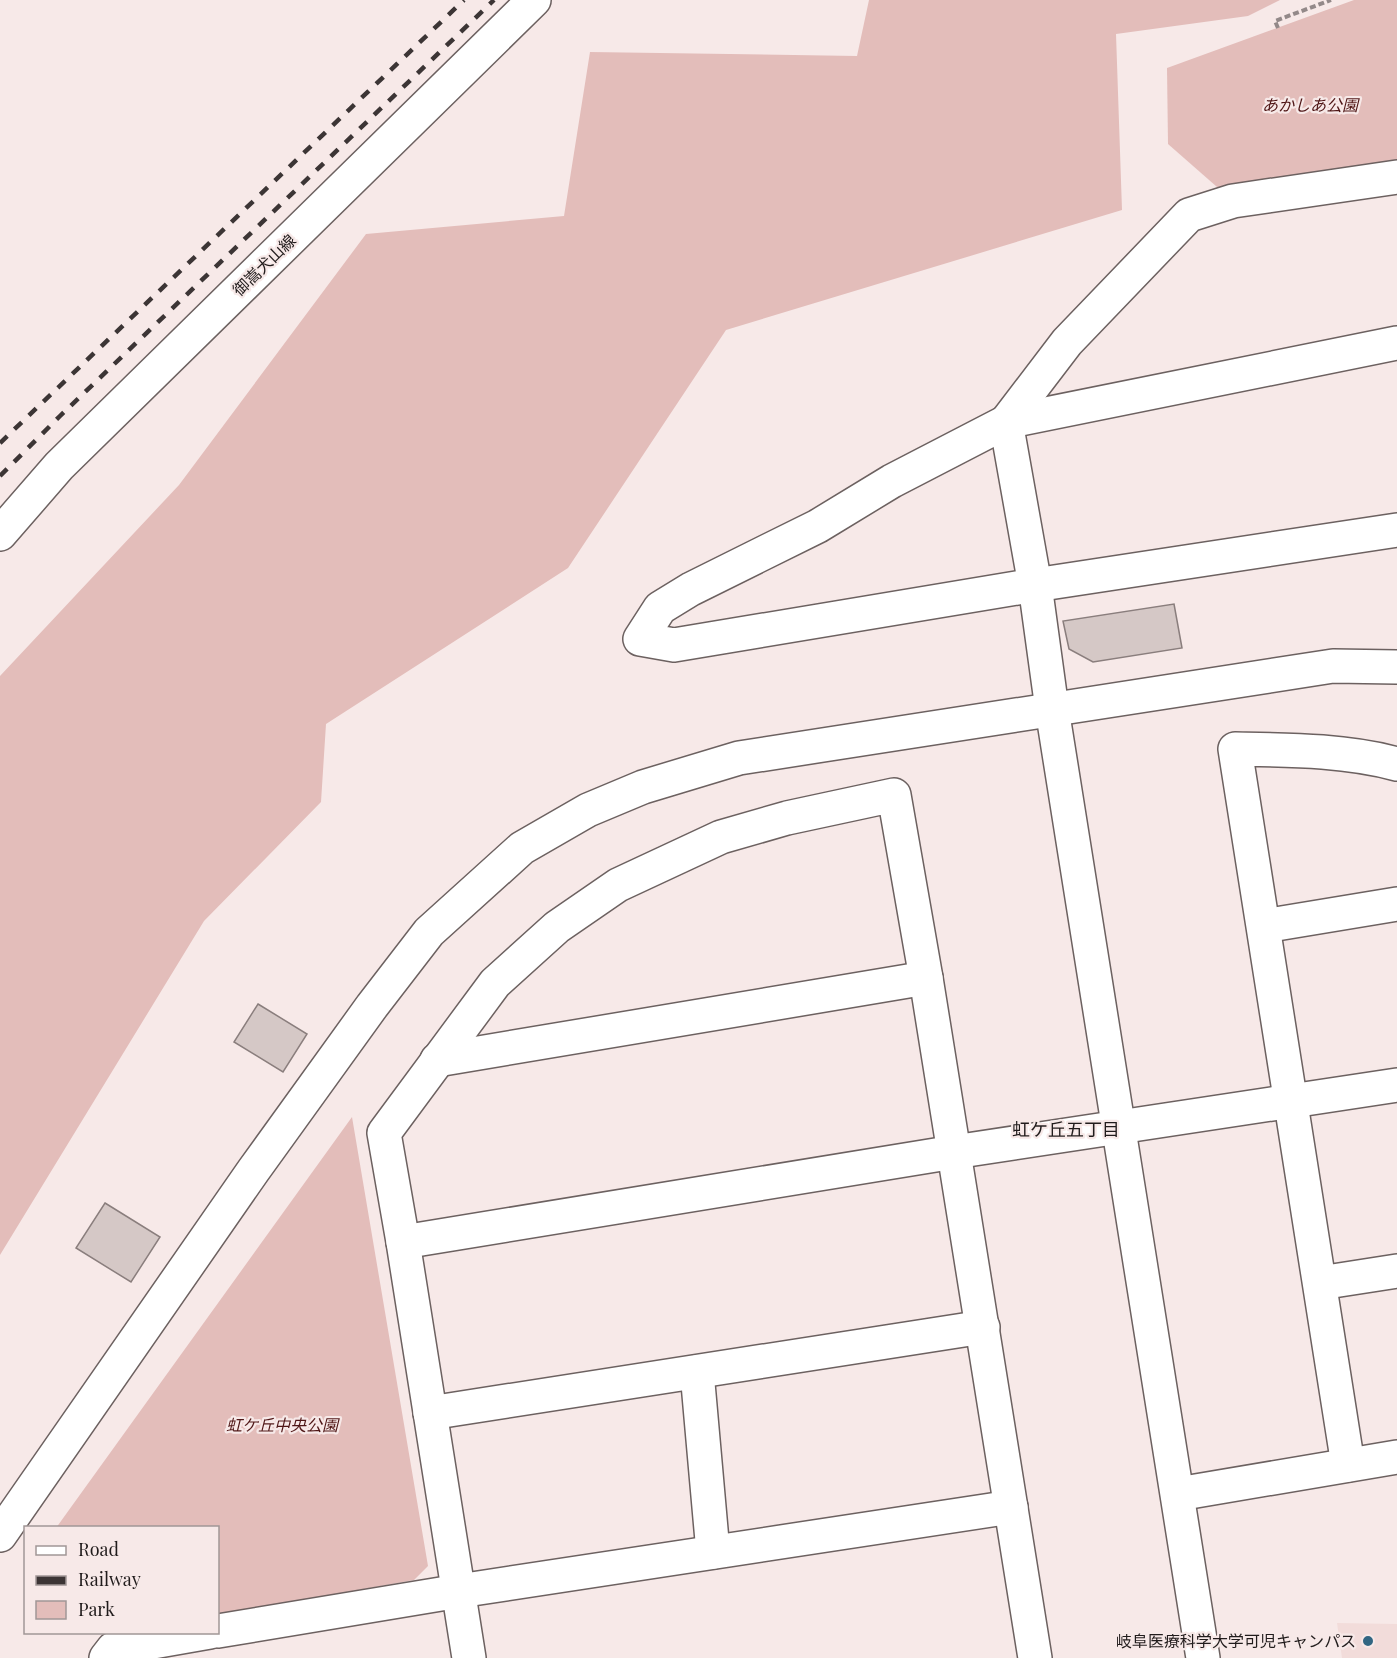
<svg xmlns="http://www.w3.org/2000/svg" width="1397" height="1658" font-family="'Playfair Display','Noto Sans JP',serif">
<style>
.built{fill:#f2dcda}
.green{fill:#e3bdba}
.building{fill:#d5c8c6;stroke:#8a7e7d;stroke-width:1.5}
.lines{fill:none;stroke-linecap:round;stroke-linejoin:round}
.minor-casing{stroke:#6c6160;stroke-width:36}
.major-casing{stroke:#6c6160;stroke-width:36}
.path{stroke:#938989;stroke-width:4;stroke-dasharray:6 3;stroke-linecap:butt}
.minor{stroke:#fff;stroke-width:33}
.major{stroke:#fff;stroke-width:33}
.rail{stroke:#3c3535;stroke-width:4.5;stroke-dasharray:10 10;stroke-linecap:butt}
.poi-dot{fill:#316682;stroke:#f7e9e8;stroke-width:2}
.labels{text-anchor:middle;stroke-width:4.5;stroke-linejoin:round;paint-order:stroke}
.park-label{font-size:16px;font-style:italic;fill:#4f1616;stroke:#f7e9e8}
.street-label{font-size:16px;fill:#211c1c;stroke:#f7e9e8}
.poi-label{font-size:16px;fill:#211c1c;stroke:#f7e9e8;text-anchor:end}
.neighbourhood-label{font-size:18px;fill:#211c1c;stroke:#f7e9e8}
</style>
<rect width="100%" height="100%" fill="#f7e9e8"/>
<path class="built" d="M1337,1623L1397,1624V1658H1342Z"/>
<g class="green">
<path d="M869,0H1280L1248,16L1116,34L1122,210L726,330L568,568L326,724L321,802L204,921L0,1255V676L179,485L366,234L564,216L590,52L857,56Z"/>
<path d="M1354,0H1397V177L1233,201L1168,144L1167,68Z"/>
<path d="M352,1117L428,1566L414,1580L218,1615V1528H56Z"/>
</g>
<g class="building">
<path d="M1174,604L1182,648L1093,662L1069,649L1063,621Z"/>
<path d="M258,1004L307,1034L283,1072L234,1042Z"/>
<path d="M105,1203L160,1237L131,1282L76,1248Z"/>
</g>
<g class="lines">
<g class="minor-casing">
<g id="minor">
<path d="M1397,343L1006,422L892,481L818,526L691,589L660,608L640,639L674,645L1035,585L1397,530"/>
<path d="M1264,926L1397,904"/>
<path d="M437,1060L926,978"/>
<path d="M403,1242L954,1152L1397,1085"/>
<path d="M1320,1283L1397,1271"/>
<path d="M697,1372L713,1552"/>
<path d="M430,1413L983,1327"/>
<path d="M1348,1465L1235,749C1289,750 1345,750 1397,764"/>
<path d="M1178,1494L1397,1457"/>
<path d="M0,1535L253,1171L372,1006L429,932L522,848L588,810L643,787L739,758L1333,666L1397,667"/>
<path d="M218,1631L459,1591L1011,1507"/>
<path d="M106,1658L113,1649L210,1632"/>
<path d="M469,1658L403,1242L384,1133L495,983L557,927L618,885L721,837L787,818L894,795L926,978L1035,1658"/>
<path d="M1203,1658L1052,709L1035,585L1006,422L1067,342L1189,215L1233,201L1397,177"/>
</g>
</g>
<g class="major-casing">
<path id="major" d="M0,534L59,466L534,0"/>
</g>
<path class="path" d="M1278,28L1275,21L1331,0"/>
<use href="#minor" class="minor"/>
<use href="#major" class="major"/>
<g class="rail">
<path d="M0,443L464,0"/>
<path d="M0,476L60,416L494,0"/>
</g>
</g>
<circle class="poi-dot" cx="1368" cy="1641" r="6"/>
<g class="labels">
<g class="park-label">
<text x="1310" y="111">あかしあ公園</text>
<text x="282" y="1431">虹ケ丘中央公園</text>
</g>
<g class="street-label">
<text transform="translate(264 265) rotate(-44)" y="6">御嵩犬山線</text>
</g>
<g class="poi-label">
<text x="1356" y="1647">岐阜医療科学大学可児キャンパス</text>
</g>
<g class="neighbourhood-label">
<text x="1066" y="1136">虹ケ丘五丁目</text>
</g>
</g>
<rect x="24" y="1526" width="195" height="108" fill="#f7e9e8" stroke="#a19796" stroke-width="1.5"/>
<rect x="36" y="1546" width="30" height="9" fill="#ffffff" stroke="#a19796" stroke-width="1.5"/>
<text x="78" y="1556" font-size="18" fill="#211c1c">Road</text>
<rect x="36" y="1576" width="30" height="9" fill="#3c3535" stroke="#a19796" stroke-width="1.5"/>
<text x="78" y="1586" font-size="18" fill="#211c1c">Railway</text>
<rect x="36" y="1601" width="30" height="18" fill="#e3bdba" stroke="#a19796" stroke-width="1.5"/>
<text x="78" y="1616" font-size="18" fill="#211c1c">Park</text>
</svg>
